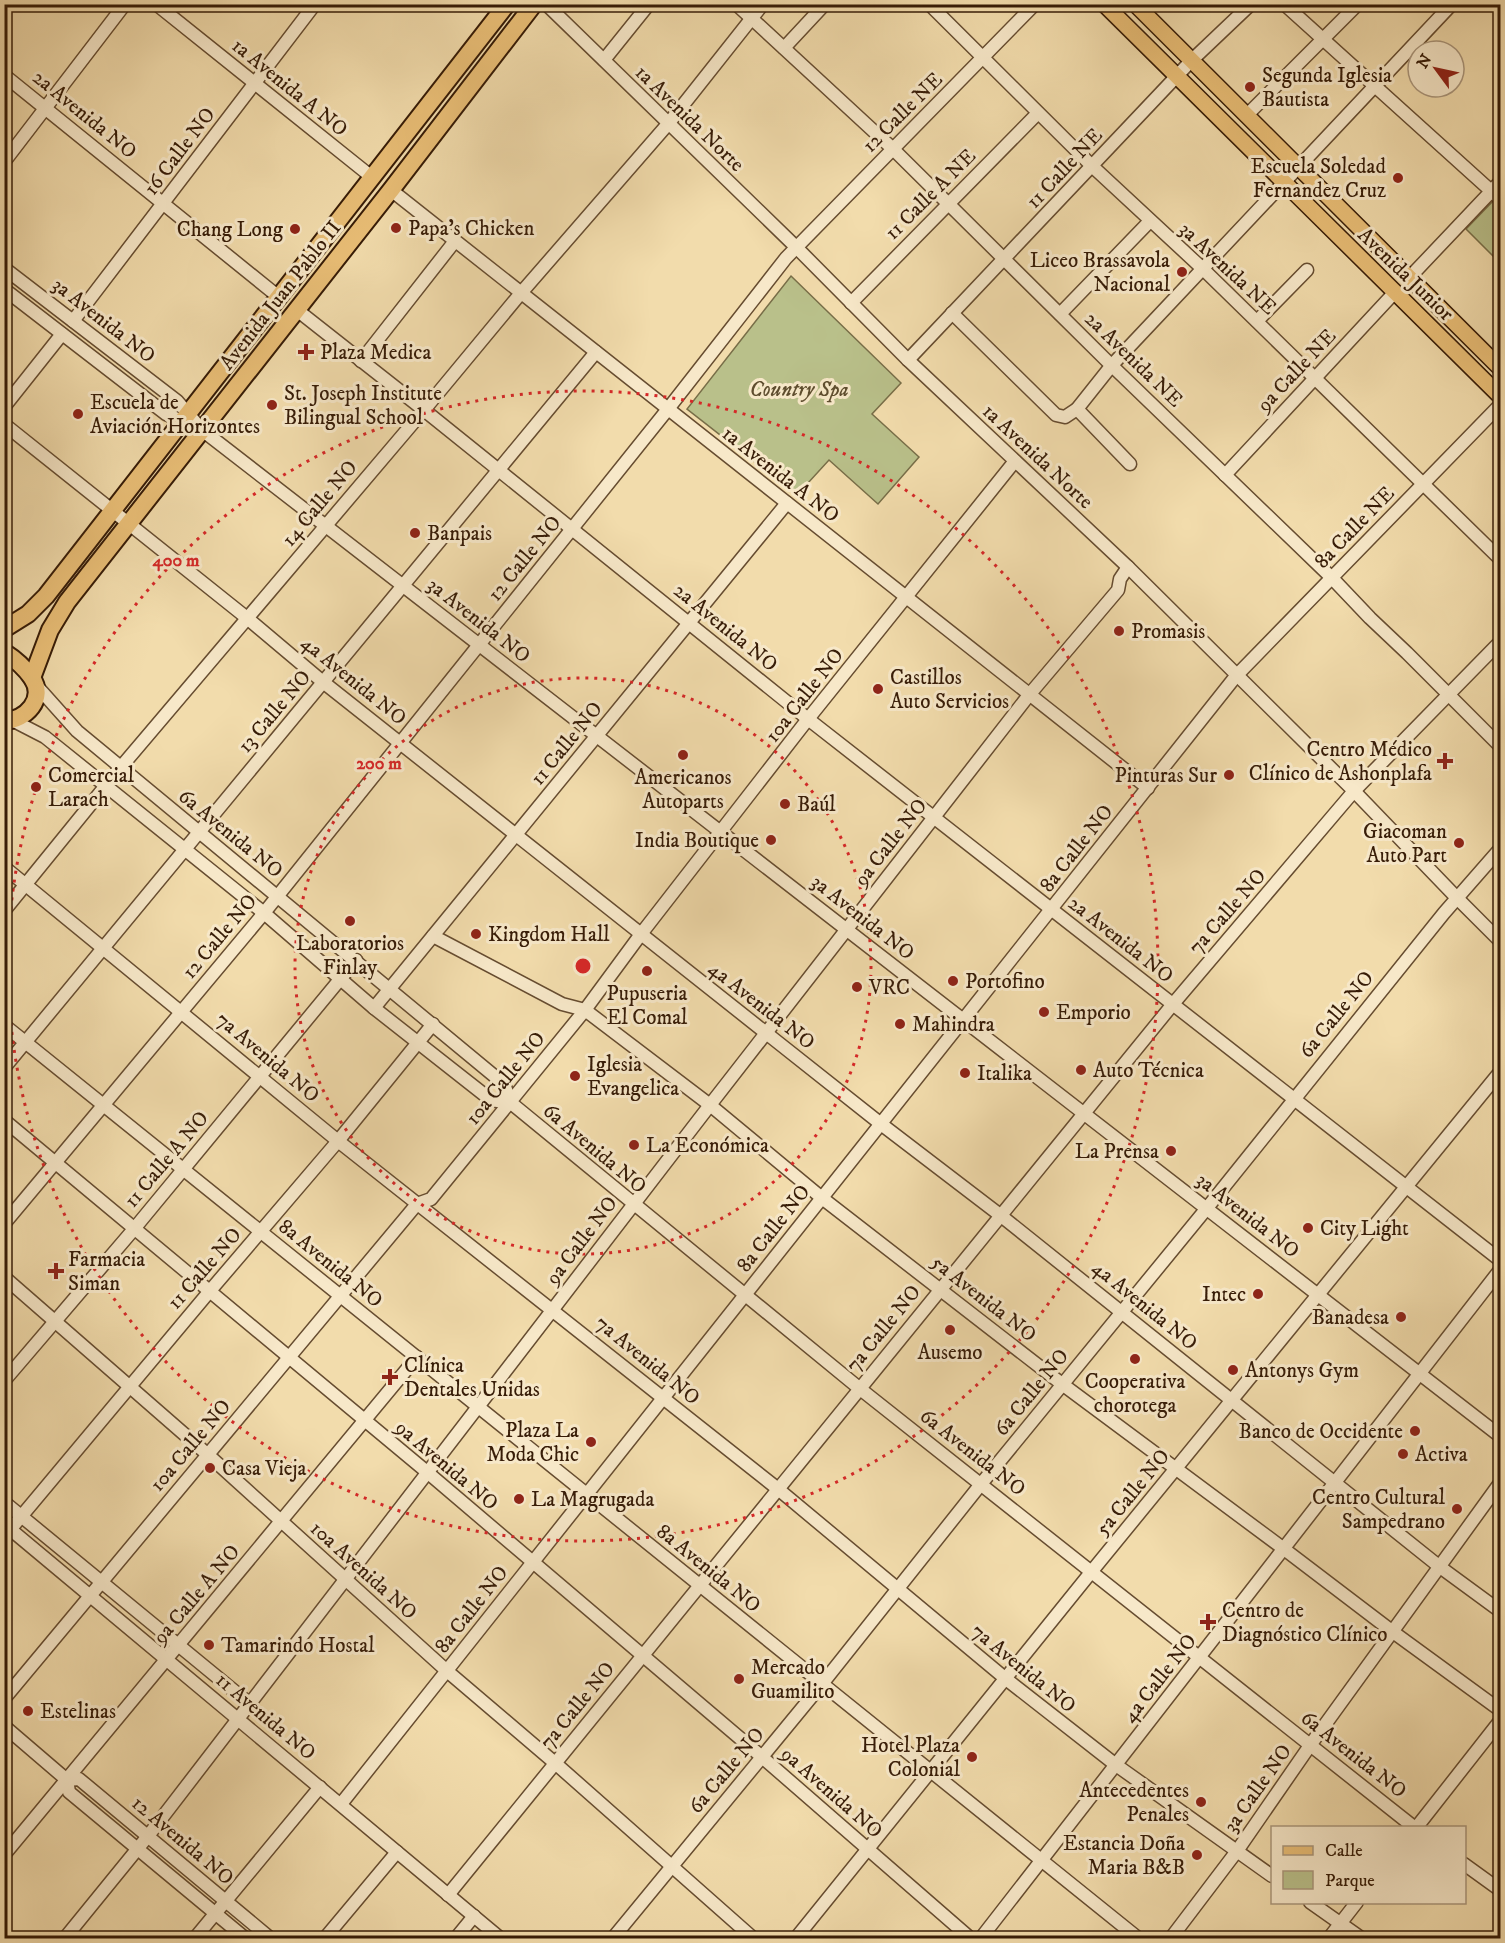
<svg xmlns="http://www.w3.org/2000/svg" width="1505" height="1943" font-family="'IM FELL DW Pica',serif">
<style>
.green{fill:#b9c08a;stroke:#786e48;stroke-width:1.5}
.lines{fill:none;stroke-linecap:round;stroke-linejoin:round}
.minor-casing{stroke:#664c30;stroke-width:15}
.major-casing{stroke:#371c07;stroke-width:18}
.highway-casing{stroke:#371c07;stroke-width:20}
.minor{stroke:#f7e8c9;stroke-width:12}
.major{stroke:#e9be76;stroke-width:15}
.highway{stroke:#e9be76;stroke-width:16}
.ring{fill:none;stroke:#d62828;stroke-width:3;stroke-dasharray:3 6}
.poi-dot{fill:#8f2418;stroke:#f7e8c9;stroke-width:2}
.labels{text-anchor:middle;stroke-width:6;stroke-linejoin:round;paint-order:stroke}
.poi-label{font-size:21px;fill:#371c07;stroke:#f7e8c9;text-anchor:start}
.street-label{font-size:21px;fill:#371c07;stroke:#f7e8c9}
.park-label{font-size:21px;font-style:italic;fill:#5e4d2e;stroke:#f7e8c9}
.centre{fill:#d62828;stroke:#f7e8c9;stroke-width:3}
.ring-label{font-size:18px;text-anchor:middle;font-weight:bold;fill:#d62828;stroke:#f7e8c9;stroke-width:6;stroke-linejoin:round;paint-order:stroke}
</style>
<rect width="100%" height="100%" fill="#f2dcac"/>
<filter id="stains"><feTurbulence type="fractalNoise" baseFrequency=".00333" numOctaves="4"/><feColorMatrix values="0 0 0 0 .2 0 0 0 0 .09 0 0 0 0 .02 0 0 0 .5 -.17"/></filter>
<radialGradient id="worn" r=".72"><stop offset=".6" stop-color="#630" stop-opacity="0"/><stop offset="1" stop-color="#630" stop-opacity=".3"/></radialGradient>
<g class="green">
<path d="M1494,200L1500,206V263L1466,229Z"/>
<path d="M791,276L901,383L872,414L919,457L878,504L829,460L797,495L687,409Z"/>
</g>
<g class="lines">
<g class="minor-casing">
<g id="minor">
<path d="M156,4L373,178"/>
<path d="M546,4L796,247L908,360L1128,567L1354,791L1457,898L1500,941"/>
<path d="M736,4L893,149L1107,361L1332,578L1370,618L1407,653L1500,746"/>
<path d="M929,4L1092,166L1203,269L1500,559"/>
<path d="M1284,4L1500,199"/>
<path d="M784,48L825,4"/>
<path d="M604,60L649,4"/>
<path d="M4,75L280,298"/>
<path d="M1246,116L1358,4"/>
<path d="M4,162L125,4"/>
<path d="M391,190L1148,788"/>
<path d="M4,268L177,401L202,430L1500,1436"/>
<path d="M1409,278L1500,182"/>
<path d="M4,289L166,414L187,423"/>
<path d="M851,303L1038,113"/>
<path d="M297,310L424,410L808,719L1500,1260"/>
<path d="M952,313L1056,415L1065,417L1077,409L1112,365L1452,4"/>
<path d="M1060,314L1150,221"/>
<path d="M73,321L315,4"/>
<path d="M1257,321L1307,270"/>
<path d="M908,360L1191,61L1251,4"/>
<path d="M361,361L455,241"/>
<path d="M4,407L62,334"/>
<path d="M1077,409L1130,464"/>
<path d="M4,424L247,618L323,682L881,1124L1000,1215L1440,1567L1500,1611"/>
<path d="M1225,475L1395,292"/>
<path d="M35,684L77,731L504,1084L511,1103"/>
<path d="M12,720L45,737L264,913L374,1008L491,1100L511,1103L859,1388L1415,1828"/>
<path d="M4,867L338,1141L778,1489L1006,1679L1116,1765L1272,1876"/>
<path d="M4,911L121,767L424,410L521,293L668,124L763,4"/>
<path d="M433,936L562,1004L585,1010L710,1105L822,1198L1062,1384L1284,1549L1393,1632L1500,1710"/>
<path d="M374,1008L787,503"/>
<path d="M4,1025L1138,1938"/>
<path d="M4,1068L596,352"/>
<path d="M4,1120L427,1472L762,1757L970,1938"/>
<path d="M4,1224L264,913L668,409L786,258L1035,4"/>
<path d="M4,1277L207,1454L447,1671L555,1763L753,1938"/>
<path d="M4,1381L134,1229L356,960"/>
<path d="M4,1502L250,1704"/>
<path d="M4,1524L500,1938"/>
<path d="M4,1537L209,1292L338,1141L433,1024"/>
<path d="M4,1699L417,1204L431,1199L585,1010L641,934L808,719L1015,461"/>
<path d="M4,1726L67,1780L69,1792L245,1938"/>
<path d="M67,1780L79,1779L270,1938"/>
<path d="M341,1804L1236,676L1500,405"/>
<path d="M1416,1828L1500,1721"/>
<path d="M4,1855L417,1357"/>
<path d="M1464,1864L1500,1890"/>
<path d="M448,1895L1173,1004L1354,791L1500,642"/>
<path d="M1310,1902L1361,1938"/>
<path d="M65,1938L148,1836L710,1105L1029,695L1118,590L1120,579L1128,567"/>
<path d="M195,1938L320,1787"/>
<path d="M325,1938L397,1852"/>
<path d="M456,1938L474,1916"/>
<path d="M613,1938L822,1684L981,1484L1207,1208L1444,913L1500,849"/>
<path d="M796,1938L1092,1571L1500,1072"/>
<path d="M981,1938L1500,1270"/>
<path d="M1171,1938L1237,1851L1311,1744L1500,1483"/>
<path d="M1329,1938L1357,1902"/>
</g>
</g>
<g class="major-casing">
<g id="major">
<path d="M1104,4L1500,396"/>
<path d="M1135,4L1500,368"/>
</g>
</g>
<g class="highway-casing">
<g id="highway">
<path d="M4,629L28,614L46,596L507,4"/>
<path d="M4,652C15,659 25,668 32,678C46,699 26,720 4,721"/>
<path d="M32,678L50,630L67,602L391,190L534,4"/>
</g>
</g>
<use href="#minor" class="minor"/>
<use href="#major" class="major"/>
<use href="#highway" class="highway"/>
</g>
<g class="ring">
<circle cx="583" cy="966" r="288"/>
<circle cx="583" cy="966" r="575"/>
</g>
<g class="poi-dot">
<circle cx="1250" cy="87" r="6"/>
<circle cx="1398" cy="178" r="6"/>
<circle cx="396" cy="228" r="6"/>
<circle cx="295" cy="229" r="6"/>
<circle cx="1182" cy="272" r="6"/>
<path d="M303 343h6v6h6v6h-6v6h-6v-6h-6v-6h6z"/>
<circle cx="272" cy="405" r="6"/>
<circle cx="78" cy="414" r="6"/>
<circle cx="415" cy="533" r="6"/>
<circle cx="1119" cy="631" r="6"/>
<circle cx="878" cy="689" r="6"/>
<circle cx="683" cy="755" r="6"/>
<path d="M1442 752h6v6h6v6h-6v6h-6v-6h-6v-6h6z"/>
<circle cx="1229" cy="775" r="6"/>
<circle cx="36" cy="787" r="6"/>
<circle cx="785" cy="804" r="6"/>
<circle cx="771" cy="840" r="6"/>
<circle cx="1459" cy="843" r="6"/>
<circle cx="350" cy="921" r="6"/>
<circle cx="476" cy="934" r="6"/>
<circle cx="647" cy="971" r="6"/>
<circle cx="953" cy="981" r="6"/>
<circle cx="857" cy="987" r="6"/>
<circle cx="1044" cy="1012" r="6"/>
<circle cx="900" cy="1024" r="6"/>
<circle cx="1081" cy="1070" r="6"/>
<circle cx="965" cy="1073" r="6"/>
<circle cx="575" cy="1076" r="6"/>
<circle cx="634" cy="1145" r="6"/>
<circle cx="1171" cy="1151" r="6"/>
<circle cx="1308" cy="1228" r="6"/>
<path d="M53 1262h6v6h6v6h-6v6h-6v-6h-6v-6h6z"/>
<circle cx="1258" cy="1294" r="6"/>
<circle cx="1401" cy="1317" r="6"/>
<circle cx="950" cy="1330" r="6"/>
<circle cx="1135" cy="1359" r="6"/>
<circle cx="1233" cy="1370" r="6"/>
<path d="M387 1368h6v6h6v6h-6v6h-6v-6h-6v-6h6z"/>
<circle cx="1415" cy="1431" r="6"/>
<circle cx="591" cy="1442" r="6"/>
<circle cx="1403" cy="1454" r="6"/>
<circle cx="210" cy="1468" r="6"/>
<circle cx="519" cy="1499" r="6"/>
<circle cx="1457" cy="1509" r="6"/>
<path d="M1205 1613h6v6h6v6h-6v6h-6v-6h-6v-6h6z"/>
<circle cx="209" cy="1645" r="6"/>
<circle cx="739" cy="1679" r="6"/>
<circle cx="28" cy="1711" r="6"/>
<circle cx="972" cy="1757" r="6"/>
<circle cx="1201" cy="1802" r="6"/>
<circle cx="1197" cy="1855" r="6"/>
</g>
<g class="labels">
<g class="poi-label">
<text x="1262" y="82">Segunda Iglesia<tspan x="1262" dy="24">Bautista</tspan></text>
<text x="1386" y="173" text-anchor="end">Escuela Soledad<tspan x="1386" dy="24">Fernandez Cruz</tspan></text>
<text x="408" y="235">Papa's Chicken</text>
<text x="283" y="236" text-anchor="end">Chang Long</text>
<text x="1170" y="267" text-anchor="end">Liceo Brassavola<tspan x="1170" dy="24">Nacional</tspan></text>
<text x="320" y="359">Plaza Medica</text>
<text x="284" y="400">St. Joseph Institute<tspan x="284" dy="24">Bilingual School</tspan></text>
<text x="90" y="409">Escuela de<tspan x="90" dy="24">Aviación Horizontes</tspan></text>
<text x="427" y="540">Banpais</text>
<text x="1131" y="638">Promasis</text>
<text x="890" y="684">Castillos<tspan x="890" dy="24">Auto Servicios</tspan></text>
<text x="1432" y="756" text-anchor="end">Centro Médico<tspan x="1432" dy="24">Clínico de Ashonplafa</tspan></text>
<text x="48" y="782">Comercial<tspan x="48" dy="24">Larach</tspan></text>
<text x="1217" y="782" text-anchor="end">Pinturas Sur</text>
<text x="683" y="784" text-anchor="middle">Americanos<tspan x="683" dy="24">Autoparts</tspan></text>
<text x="797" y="811">Baúl</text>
<text x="1447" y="838" text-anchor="end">Giacoman<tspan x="1447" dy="24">Auto Part</tspan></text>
<text x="759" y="847" text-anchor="end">India Boutique</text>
<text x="488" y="941">Kingdom Hall</text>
<text x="350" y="950" text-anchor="middle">Laboratorios<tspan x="350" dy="24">Finlay</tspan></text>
<text x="965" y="988">Portofino</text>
<text x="869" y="994">VRC</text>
<text x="647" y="1000" text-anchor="middle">Pupuseria<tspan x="647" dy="24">El Comal</tspan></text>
<text x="1056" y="1019">Emporio</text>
<text x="912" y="1031">Mahindra</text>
<text x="587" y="1071">Iglesia<tspan x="587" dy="24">Evangelica</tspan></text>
<text x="1093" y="1077">Auto Técnica</text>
<text x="977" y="1080">Italika</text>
<text x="646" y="1152">La Económica</text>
<text x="1159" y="1158" text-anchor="end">La Prensa</text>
<text x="1320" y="1235">City Light</text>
<text x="68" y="1266">Farmacia<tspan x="68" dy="24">Siman</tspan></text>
<text x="1246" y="1301" text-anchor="end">Intec</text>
<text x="1389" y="1324" text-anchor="end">Banadesa</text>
<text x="950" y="1359" text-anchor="middle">Ausemo</text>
<text x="404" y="1372">Clínica<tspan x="404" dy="24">Dentales Unidas</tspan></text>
<text x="1245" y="1377">Antonys Gym</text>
<text x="1135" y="1388" text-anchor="middle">Cooperativa<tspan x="1135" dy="24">chorotega</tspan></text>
<text x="579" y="1437" text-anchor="end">Plaza La<tspan x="579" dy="24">Moda Chic</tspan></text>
<text x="1403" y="1438" text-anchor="end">Banco de Occidente</text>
<text x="1415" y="1461">Activa</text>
<text x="222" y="1475">Casa Vieja</text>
<text x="1445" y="1504" text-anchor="end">Centro Cultural<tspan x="1445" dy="24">Sampedrano</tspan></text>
<text x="531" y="1506">La Magrugada</text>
<text x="1222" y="1617">Centro de<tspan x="1222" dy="24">Diagnóstico Clínico</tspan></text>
<text x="221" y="1652">Tamarindo Hostal</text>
<text x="751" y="1674">Mercado<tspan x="751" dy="24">Guamilito</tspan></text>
<text x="40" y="1718">Estelinas</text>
<text x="960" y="1752" text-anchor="end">Hotel Plaza<tspan x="960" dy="24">Colonial</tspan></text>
<text x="1189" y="1797" text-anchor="end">Antecedentes<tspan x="1189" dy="24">Penales</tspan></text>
<text x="1185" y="1850" text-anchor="end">Estancia Doña<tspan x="1185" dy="24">Maria B&amp;B</tspan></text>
</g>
<g class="street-label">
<text transform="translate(290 87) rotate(39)" y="7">1a Avenida A NO</text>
<text transform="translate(902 112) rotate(-45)" y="7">12 Calle NE</text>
<text transform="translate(85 114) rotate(39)" y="7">2a Avenida NO</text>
<text transform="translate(690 118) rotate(44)" y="7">1a Avenida Norte</text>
<text transform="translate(179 151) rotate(-53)" y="7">16 Calle NO</text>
<text transform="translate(1064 168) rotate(-47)" y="7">11 Calle NE</text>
<text transform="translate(930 194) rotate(-45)" y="7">11 Calle A NE</text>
<text transform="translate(1228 268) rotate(43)" y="7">3a Avenida NE</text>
<text transform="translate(1406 274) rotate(44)" y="7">Avenida Junior</text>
<text transform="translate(280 295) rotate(-52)" y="7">Avenida Juan Pablo II</text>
<text transform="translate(104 320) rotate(38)" y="7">3a Avenida NO</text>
<text transform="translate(1134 359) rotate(44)" y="7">2a Avenida NE</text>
<text transform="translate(1296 370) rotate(-47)" y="7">9a Calle NE</text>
<text transform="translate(1038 456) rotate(43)" y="7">1a Avenida Norte</text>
<text transform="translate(781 474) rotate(38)" y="7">1a Avenida A NO</text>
<text transform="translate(319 503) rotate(-50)" y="7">14 Calle NO</text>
<text transform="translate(1354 527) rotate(-46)" y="7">8a Calle NE</text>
<text transform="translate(524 558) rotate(-51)" y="7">12 Calle NO</text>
<text transform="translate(479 620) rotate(38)" y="7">3a Avenida NO</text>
<text transform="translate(726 627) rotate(39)" y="7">2a Avenida NO</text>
<text transform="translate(354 680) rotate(39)" y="7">4a Avenida NO</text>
<text transform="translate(804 695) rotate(-52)" y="7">10a Calle NO</text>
<text transform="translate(274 711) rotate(-50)" y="7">13 Calle NO</text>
<text transform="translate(566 743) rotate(-51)" y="7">11 Calle NO</text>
<text transform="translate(231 833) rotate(39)" y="7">6a Avenida NO</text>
<text transform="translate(890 842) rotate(-52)" y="7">9a Calle NO</text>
<text transform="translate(1076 848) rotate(-52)" y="7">8a Calle NO</text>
<text transform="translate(1227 911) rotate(-49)" y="7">7a Calle NO</text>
<text transform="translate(863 917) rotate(38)" y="7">3a Avenida NO</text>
<text transform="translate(219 936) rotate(-50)" y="7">12 Calle NO</text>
<text transform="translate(1121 939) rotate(38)" y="7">2a Avenida NO</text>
<text transform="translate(762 1005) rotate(38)" y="7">4a Avenida NO</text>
<text transform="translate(1336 1014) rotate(-51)" y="7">6a Calle NO</text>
<text transform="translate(268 1057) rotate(40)" y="7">7a Avenida NO</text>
<text transform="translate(505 1078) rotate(-51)" y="7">10a Calle NO</text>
<text transform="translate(595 1148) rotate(40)" y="7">6a Avenida NO</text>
<text transform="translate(166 1159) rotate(-50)" y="7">11 Calle A NO</text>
<text transform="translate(1248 1215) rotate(38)" y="7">3a Avenida NO</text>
<text transform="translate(773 1228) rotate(-52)" y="7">8a Calle NO</text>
<text transform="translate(581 1240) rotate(-53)" y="7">9a Calle NO</text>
<text transform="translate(331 1263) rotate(39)" y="7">8a Avenida NO</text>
<text transform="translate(204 1268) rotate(-49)" y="7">11 Calle NO</text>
<text transform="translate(984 1298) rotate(38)" y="7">5a Avenida NO</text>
<text transform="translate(1145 1305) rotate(39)" y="7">4a Avenida NO</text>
<text transform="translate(883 1328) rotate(-51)" y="7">7a Calle NO</text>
<text transform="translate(648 1360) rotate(39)" y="7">7a Avenida NO</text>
<text transform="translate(1031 1392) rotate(-51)" y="7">6a Calle NO</text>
<text transform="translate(190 1445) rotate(-50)" y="7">10a Calle NO</text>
<text transform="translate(973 1452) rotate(38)" y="7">6a Avenida NO</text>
<text transform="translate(447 1465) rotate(40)" y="7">9a Avenida NO</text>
<text transform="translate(1132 1492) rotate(-51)" y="7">5a Calle NO</text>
<text transform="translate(709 1568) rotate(39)" y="7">8a Avenida NO</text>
<text transform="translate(364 1570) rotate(42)" y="7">10a Avenida NO</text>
<text transform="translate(196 1594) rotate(-50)" y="7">9a Calle A NO</text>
<text transform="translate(471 1609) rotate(-52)" y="7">8a Calle NO</text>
<text transform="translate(1024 1668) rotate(39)" y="7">7a Avenida NO</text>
<text transform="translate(1159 1678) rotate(-52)" y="7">4a Calle NO</text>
<text transform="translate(577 1705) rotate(-51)" y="7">7a Calle NO</text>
<text transform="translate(266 1716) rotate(40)" y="7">11 Avenida NO</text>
<text transform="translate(1354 1754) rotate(38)" y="7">6a Avenida NO</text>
<text transform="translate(726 1770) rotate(-50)" y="7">6a Calle NO</text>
<text transform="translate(1257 1788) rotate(-55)" y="7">3a Calle NO</text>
<text transform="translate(832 1792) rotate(41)" y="7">9a Avenida NO</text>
<text transform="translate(183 1840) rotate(40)" y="7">12 Avenida NO</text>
</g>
<g class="park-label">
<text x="799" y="396">Country Spa</text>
</g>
</g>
<circle cx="583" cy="966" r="9" class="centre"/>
<g class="ring-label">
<text x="176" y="566">400 m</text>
<text x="379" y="769">200 m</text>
</g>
<rect width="1505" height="1943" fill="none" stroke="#f2dcac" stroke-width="24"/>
<rect x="6" y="6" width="1493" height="1931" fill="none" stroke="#371c07" stroke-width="3"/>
<rect x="12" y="12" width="1481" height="1919" fill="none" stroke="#371c07" stroke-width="1.5"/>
<rect x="1271" y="1826" width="195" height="78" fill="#f7e8c9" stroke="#aa967b" stroke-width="1.5"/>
<rect x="1283" y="1846" width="30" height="9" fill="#e9be76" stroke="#aa967b" stroke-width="1.5"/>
<text x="1325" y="1856" font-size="18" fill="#371c07">Calle</text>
<rect x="1283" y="1871" width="30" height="18" fill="#b9c08a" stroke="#aa967b" stroke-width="1.5"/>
<text x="1325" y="1886" font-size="18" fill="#371c07">Parque</text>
<g transform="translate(1436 69) rotate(303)"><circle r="28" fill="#f7e8c9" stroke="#aa967b" stroke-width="1.5"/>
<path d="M0-4.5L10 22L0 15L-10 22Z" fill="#8f2418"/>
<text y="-9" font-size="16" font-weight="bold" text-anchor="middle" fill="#371c07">N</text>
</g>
<rect width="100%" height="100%" filter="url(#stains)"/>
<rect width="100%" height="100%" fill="url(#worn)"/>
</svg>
